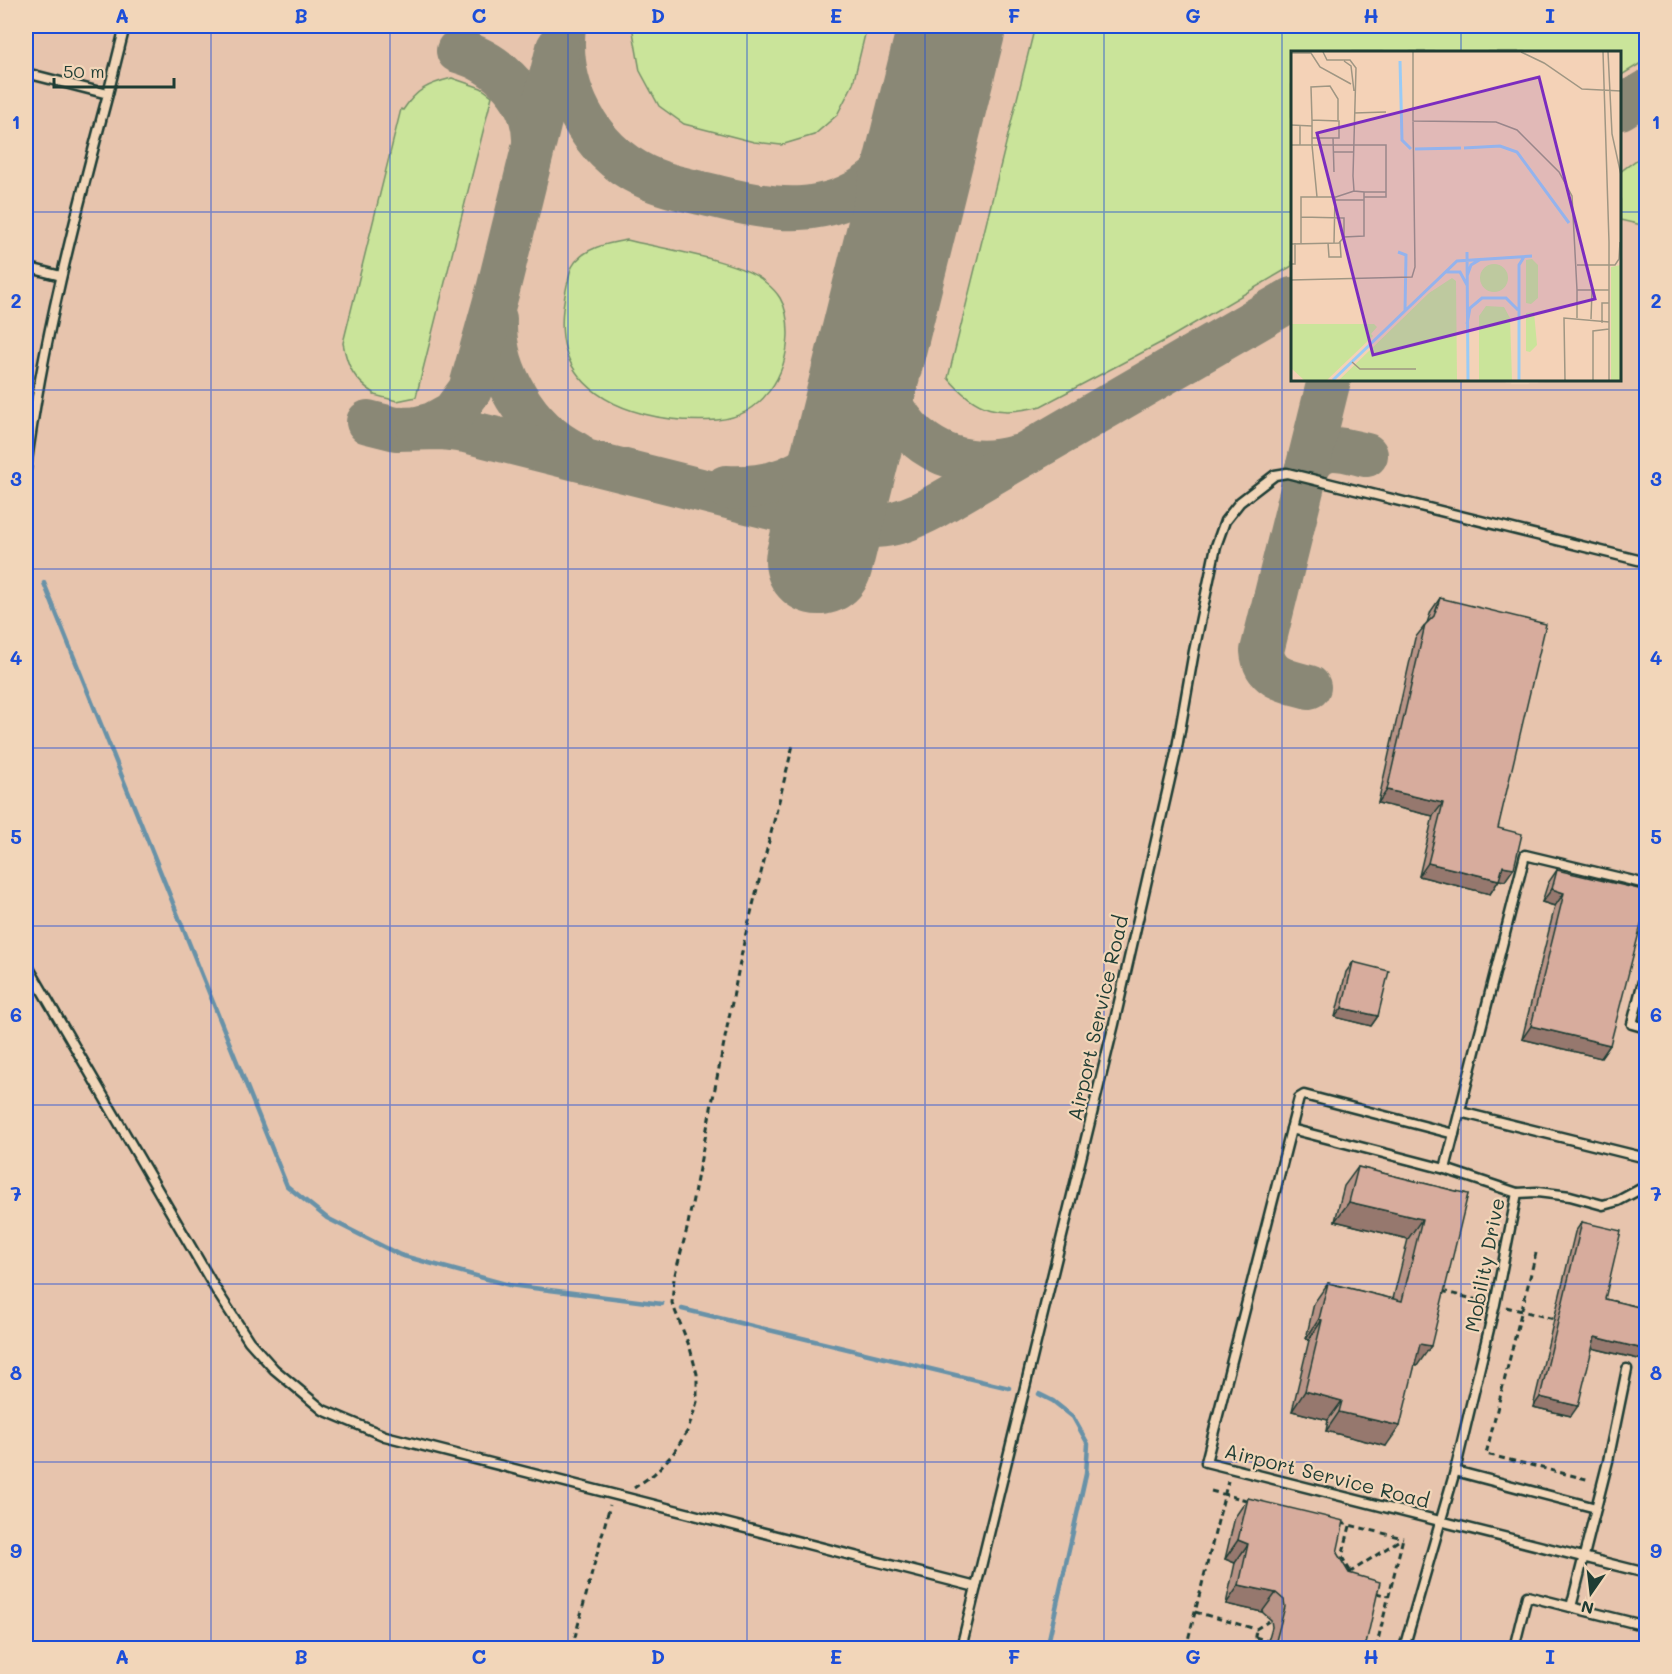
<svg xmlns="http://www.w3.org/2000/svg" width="1672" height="1674" font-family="Mali,sans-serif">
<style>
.built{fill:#e7c4ad;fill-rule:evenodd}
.green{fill:#cae49a;stroke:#749067;stroke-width:1.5}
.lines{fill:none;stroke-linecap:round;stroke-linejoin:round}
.stream{stroke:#6892a8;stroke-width:4.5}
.taxiway{stroke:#8a8876;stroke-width:44}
.runway{stroke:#8a8876;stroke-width:108}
.lane-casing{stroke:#1f3d34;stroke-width:13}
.path{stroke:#1f3d34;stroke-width:3;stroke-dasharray:6 4.5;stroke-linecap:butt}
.lane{stroke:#f2d6b9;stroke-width:8}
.wall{fill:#b99487;stroke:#1f3d34;stroke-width:1.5}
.shaded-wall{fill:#96786e;stroke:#1f3d34;stroke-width:1.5}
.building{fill:#d7ac9d;stroke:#1f3d34;stroke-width:1.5}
.grid{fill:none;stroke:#1d4ed8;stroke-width:1.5;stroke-opacity:0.55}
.labels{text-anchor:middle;stroke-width:4.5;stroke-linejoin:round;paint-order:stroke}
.street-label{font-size:20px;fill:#1f3d34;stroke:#f2d6b9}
.inset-river{fill:none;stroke:#99cbf6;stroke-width:3}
.inset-road{fill:none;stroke:#9f9683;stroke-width:1.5}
.view{fill:#7b2cbf;fill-opacity:0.15;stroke:#7b2cbf;stroke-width:3}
.inset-edge{fill:none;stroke:#1f3d34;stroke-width:3}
.neatline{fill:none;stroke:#1d4ed8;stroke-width:2}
.grid-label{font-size:20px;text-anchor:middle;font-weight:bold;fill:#1d4ed8}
</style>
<rect width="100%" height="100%" fill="#f4d2b7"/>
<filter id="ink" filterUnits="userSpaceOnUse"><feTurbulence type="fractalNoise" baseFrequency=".0167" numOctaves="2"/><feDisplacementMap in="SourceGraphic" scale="12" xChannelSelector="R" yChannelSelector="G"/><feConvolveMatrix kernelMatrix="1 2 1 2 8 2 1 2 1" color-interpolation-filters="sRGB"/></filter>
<g filter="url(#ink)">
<path class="built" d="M26,26H1646V1648H26ZM1292,52H1620V380H1292Z"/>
<g class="green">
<path d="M632,26H867L853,84L837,115L814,135L781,145L754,142L684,124L659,106L640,71Z"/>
<path d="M1035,26H1646V60L1620,76V52H1292V266L1164,341L1041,406C999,417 976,411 948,378Z"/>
<path d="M452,78L481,88L492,96L416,397L397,401L374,395V393C354,380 347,366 343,343L401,109L403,110C417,89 428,84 452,78Z"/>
<path d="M1646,153V226L1620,220V172Z"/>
<path d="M627,240C659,248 743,261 765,282C770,286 777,293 780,298C786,308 788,322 788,334C787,375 763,416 717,420C672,423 610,415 579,376C558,350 560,316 567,285C569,280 569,272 572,267C582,248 608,243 627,240Z"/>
</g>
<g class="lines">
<g class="stream">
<path d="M44,583L287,1186L327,1218L400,1255L509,1285L662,1304"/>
<path d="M682,1309L1009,1388"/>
<path d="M1039,1394L1053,1401L1073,1417L1088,1444L1086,1474L1047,1648"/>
</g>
<g class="taxiway">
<path d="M564,26C557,87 588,149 644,176C667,187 694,191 718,197C773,211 826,218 874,181C919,146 929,99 946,48"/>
<path d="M458,51C499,62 536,99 534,144"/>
<path d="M1620,108L1646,92"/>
<path d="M495,319C493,372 527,429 575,453"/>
<path d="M877,326C878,338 877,351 879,363C889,433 946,476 1016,457"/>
<path d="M368,422L396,429L441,428L465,431L828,522C873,529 893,529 934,507L1292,299"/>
<path d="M418,428L433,424L453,413L470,390L498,290L558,48"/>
<path d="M1306,471C1319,440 1340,449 1366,455"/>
<path d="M726,487C801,491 834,455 861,390"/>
<path d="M1309,687C1287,681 1264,678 1262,651L1329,380"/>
</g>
<path class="runway" d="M819,561L952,26"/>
<g class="lane-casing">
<g id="lane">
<path d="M26,73L108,94C75,217 42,343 26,469"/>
<path d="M108,94L125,26"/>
<path d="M26,267L61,276"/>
<path d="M26,963L216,1290L249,1341L274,1369L323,1410L385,1436L976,1587L961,1648"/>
<path d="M1646,969L1632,1024L1646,1028"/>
<path d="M1460,1112L1646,1158"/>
<path d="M1291,1129L1445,1169"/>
<path d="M1454,1134L1304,1095L1299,1098L1206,1462L1646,1573"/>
<path d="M1517,1193L1537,1192L1570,1196L1603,1205L1618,1201L1646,1186"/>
<path d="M1455,1471L1596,1508"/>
<path d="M976,1587L1114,1024L1176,753L1194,651L1216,546L1225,521L1240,502L1275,475L1287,473L1646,562"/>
<path d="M1571,1607L1608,1461L1627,1369"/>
<path d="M1404,1648L1455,1471L1495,1304L1517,1193L1445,1169L1525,855L1646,884"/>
<path d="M1514,1648L1527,1596L1646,1626"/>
</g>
</g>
<g class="path">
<path d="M1536,1253L1486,1454L1590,1480"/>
<path d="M1442,1291L1485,1302"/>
<path d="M1506,1307L1554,1319"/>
<path d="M634,1488L654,1474L673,1454L688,1430L697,1402V1374L690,1348L672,1303L674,1278L687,1229L745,937L793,745"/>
<path d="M1211,1491L1250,1501"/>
<path d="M1341,1523L1403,1538"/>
<path d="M1350,1526L1342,1557L1353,1576"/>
<path d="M1349,1573L1401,1539"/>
<path d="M1376,1593L1389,1596"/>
<path d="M1195,1612L1256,1629L1269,1621"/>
<path d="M1255,1637L1268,1641"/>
<path d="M572,1648L610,1505"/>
<path d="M1186,1648L1228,1481"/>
<path d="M1253,1648L1256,1630"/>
<path d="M1376,1648L1403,1538"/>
</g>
<use href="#lane" class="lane"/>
</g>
<g class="wall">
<path d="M1440,598L1498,828L1505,881L1499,880L1490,894L1419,876L1433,816L1378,803L1415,638L1427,623L1431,611Z"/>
<path d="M1557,870L1610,1045L1601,1058L1522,1039L1555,906L1542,902L1548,883Z"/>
<path d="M1353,962L1378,1016L1371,1026L1335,1017L1346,972Z"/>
<path d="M1358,1167L1468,1194L1417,1366L1415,1365L1386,1446L1326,1431L1328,1420L1292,1411L1309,1340L1306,1339L1314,1303L1328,1283L1393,1299L1408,1239L1335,1221L1344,1186Z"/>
<path d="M1582,1222L1605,1299L1647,1309V1361L1592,1348L1571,1416L1533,1407L1575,1232Z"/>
<path d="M1248,1498L1337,1553L1365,1648H1266L1272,1627L1271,1620L1262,1612L1226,1604L1235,1563L1225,1559L1235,1517Z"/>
</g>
<g class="shaded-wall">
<path d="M1387,790L1443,803L1433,816L1378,803Z"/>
<path d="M1428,863L1499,880L1490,894L1419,876Z"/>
<path d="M1503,866L1514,868L1505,881L1494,879Z"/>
<path d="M1552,889L1564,893L1555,906L1542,902Z"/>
<path d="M1342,1008L1378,1016L1371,1026L1335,1017Z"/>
<path d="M1531,1026L1610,1045L1601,1058L1522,1039Z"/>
<path d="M1349,1202L1422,1219L1408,1239L1335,1221Z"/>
<path d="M1319,1319L1322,1320L1309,1340L1306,1339Z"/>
<path d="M1595,1337L1647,1350V1361L1588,1347Z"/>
<path d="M1420,1344L1431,1346L1417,1366L1407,1363Z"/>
<path d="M1305,1391L1342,1401L1328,1420L1292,1411Z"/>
<path d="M1540,1397L1578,1406L1571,1416L1533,1407Z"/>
<path d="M1339,1412L1400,1426L1386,1446L1326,1431Z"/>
<path d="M1238,1540L1248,1544L1235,1563L1225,1559Z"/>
<path d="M1239,1585L1276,1593L1262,1612L1226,1604Z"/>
</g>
<g class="building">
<path d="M1440,598L1546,624L1498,828L1522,834L1514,868L1503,866L1499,880L1428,863L1443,803L1387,790L1425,625L1434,616Z"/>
<path d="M1557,870L1643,890L1647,895V902L1610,1045L1531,1026L1564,893L1552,889Z"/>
<path d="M1353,962L1389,971L1378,1016L1342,1008Z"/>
<path d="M1358,1167L1468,1194L1431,1346L1420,1344L1400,1426L1339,1412L1342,1401L1305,1391L1322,1320L1319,1319L1328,1283L1402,1301L1422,1219L1349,1202Z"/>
<path d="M1582,1222L1621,1231L1605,1299L1647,1309V1350L1595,1337L1578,1406L1540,1397Z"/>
<path d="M1248,1498L1344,1521L1337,1553L1349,1573L1380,1582L1365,1648H1274L1285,1607L1284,1600L1276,1593L1239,1585L1248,1544L1238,1540Z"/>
</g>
</g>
<path class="grid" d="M211,26V1648M390,26V1648M568,26V1648M747,26V1648M925,26V1648M1104,26V1648M1282,26V1648M1461,26V52M26,212H1292M1620,212H1646M1461,380V1648M26,390H1646M26,569H1646M26,748H1646M26,926H1646M26,1105H1646M26,1284H1646M26,1462H1646"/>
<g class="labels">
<g class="street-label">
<text transform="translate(1098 1018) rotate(-77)" y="7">Airport Service Road</text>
<text transform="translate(1485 1265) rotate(-79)" y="7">Mobility Drive</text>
<text transform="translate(1327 1476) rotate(14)" y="7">Airport Service Road</text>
</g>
</g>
<g transform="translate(1291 51)">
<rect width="330" height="330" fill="#f4d2b7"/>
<path d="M241,208L247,214V247L240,253L235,252V209ZM189 227a14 14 0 1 1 28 0a14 14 0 1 1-28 0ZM330,214V329H320V216ZM161,227L165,230L166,329H48L138,242ZM195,255L213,256L219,267L221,329H188V265ZM243,261L246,294L239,301L235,300V262ZM0,273H83L86,276L80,283L82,285L36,329H13L0,317Z" fill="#cae49a"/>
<path class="inset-river" d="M109,10L111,89L120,98M173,97L209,95L226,101L278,172M124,98L170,97M107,201L115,204L114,260M176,201L177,329M155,221H169L176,234M176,225L180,214L190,208M176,273L179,257L191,247H215L227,259M42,329L166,210L241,205M228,329V214L233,206"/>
<path class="inset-road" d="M122,1V70L205,71L226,79L268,121L281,145L286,239H318M230,1L253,12L291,38L330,40M312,1L318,191M317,1L321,83L330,124M0,2H20L29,16L60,33M53,10L60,15L63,40M63,62L95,61M21,69L20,36L39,35L47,48V69M0,74L21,75M9,74V94M21,87H48V70L21,69V94L26,146M42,87L43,121M0,94H95V146H73M42,101H62M73,141H95M44,149H73M10,166L53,167V186M10,192V146H45L63,140M37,192L38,206H50L49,190M43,192L44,146M0,193L48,192L53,186L73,185V141L63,140L62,125L65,17L59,9H36L32,1M0,213H4V192M286,214H324L328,208L329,191M0,229L121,226L124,216L122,70M286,239V267M300,268L301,240M311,272V252H318M61,311L69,318H125M274,329L273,267L318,271M302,329V280L318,278M318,329V191"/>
<path class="view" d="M248,26L304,248L82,304L26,82Z"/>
<rect width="330" height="330" class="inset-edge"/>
</g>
<rect width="1672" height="1674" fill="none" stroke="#f2d6b9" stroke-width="66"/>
<g transform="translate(1591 1593) rotate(194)" stroke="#f2d6b9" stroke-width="4.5" paint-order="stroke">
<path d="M0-4.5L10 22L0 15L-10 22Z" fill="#1f3d34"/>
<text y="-9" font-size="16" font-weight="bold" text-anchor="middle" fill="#1f3d34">N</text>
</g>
<path d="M54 78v9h120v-9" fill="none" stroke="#1f3d34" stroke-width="3"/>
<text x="63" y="78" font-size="18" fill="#1f3d34" stroke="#f2d6b9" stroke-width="4.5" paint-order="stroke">50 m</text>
<rect x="33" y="33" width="1606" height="1608" class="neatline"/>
<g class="grid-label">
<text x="122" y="23">A</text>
<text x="301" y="23">B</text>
<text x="479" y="23">C</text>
<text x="658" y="23">D</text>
<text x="836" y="23">E</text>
<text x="1014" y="23">F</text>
<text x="1193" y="23">G</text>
<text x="1371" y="23">H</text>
<text x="1550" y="23">I</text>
<text x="16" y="129">1</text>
<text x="1656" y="129">1</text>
<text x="16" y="308">2</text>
<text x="1656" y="308">2</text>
<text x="16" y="486">3</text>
<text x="1656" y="486">3</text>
<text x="16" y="665">4</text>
<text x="1656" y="665">4</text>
<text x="16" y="844">5</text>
<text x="1656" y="844">5</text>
<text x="16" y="1022">6</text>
<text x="1656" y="1022">6</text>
<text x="16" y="1201">7</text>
<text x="1656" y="1201">7</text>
<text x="16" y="1380">8</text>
<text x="1656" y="1380">8</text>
<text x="16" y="1558">9</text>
<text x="1656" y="1558">9</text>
<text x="122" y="1664">A</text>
<text x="301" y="1664">B</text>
<text x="479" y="1664">C</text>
<text x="658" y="1664">D</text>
<text x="836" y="1664">E</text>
<text x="1014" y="1664">F</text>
<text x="1193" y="1664">G</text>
<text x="1371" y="1664">H</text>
<text x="1550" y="1664">I</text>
</g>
</svg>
